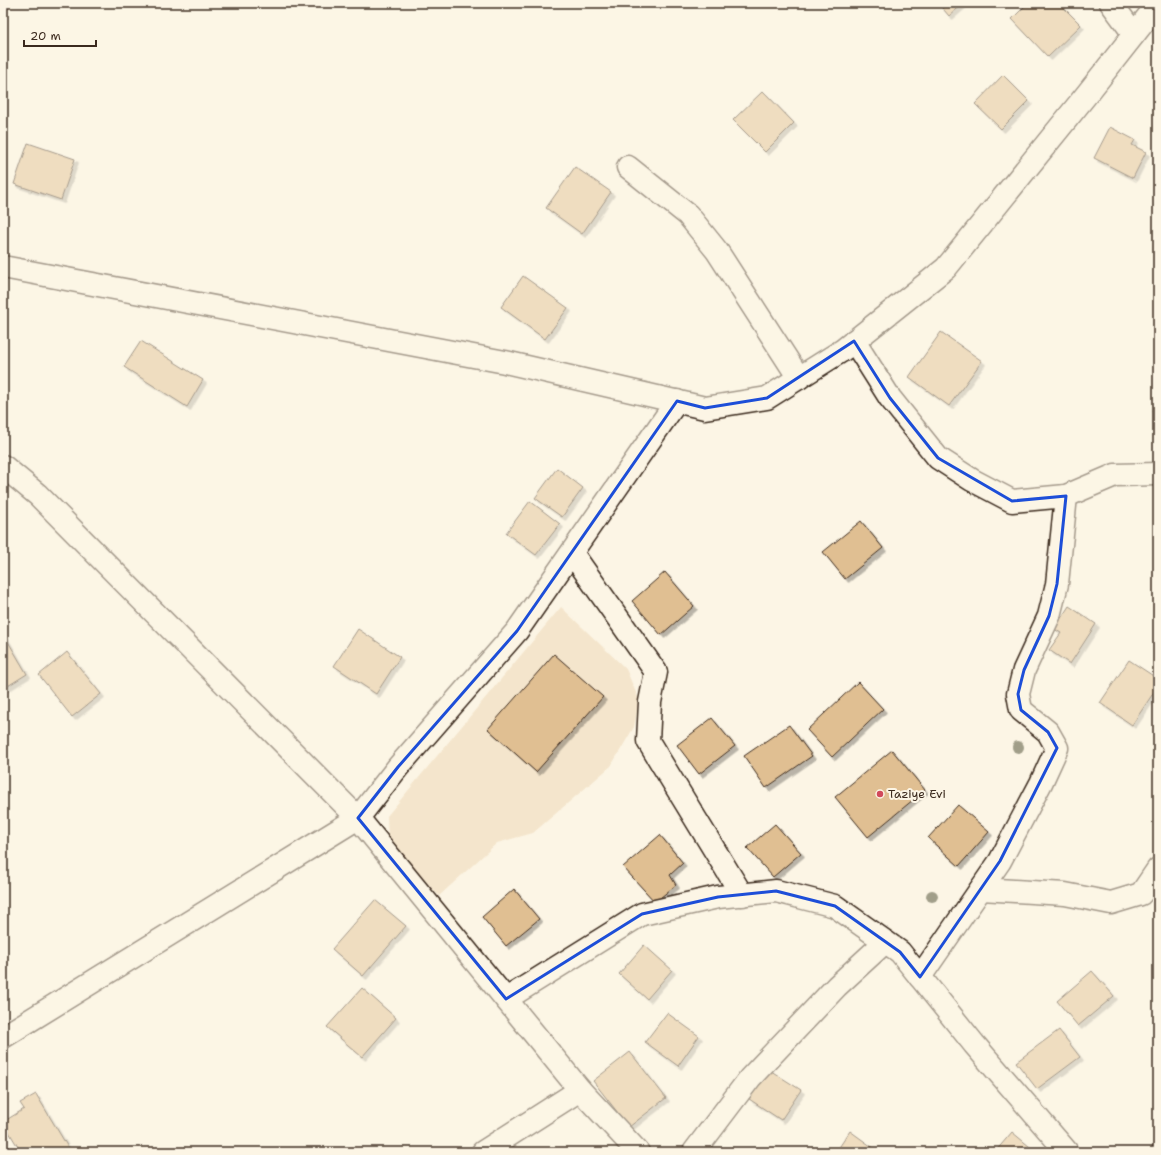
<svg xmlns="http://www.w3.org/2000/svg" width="1161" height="1155" font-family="'Shantell Sans',sans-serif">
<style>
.built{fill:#f4e5cc}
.building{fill:#e0bf92;stroke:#3b2a1e;filter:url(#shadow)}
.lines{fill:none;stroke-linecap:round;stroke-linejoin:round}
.minor-casing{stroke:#3b2a1e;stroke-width:25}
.minor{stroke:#fcf5e5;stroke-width:22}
.tree{fill:#a19e89}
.marked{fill:none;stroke:#1d4ed8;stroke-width:3;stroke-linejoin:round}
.poi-dot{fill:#d1495b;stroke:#fcf5e5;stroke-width:1.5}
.labels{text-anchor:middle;stroke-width:4;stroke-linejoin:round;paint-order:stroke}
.poi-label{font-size:12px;fill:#3b2a1e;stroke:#fcf5e5;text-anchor:start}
</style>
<defs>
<filter id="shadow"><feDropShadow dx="3.5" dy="3.5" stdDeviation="0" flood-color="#0004"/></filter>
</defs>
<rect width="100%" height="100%" fill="#fcf5e5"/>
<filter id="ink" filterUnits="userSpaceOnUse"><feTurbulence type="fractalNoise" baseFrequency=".025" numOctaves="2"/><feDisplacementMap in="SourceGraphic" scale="8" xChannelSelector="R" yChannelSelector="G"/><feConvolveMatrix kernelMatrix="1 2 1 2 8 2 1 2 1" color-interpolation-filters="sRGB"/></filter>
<g filter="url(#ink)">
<path class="built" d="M561,607L626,669L639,700L634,727L611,766L533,833L497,843L439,896L388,839L387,816Z"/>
<g class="building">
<path d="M938,3H964L949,16Z"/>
<path d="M1028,3H1059L1081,25L1048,57L1012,19Z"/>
<path d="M1003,75L1029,101L1001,129L975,104Z"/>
<path d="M763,91L794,123L765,152L733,120Z"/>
<path d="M1110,127L1135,140L1132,145L1146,152L1133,178L1094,158Z"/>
<path d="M28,143L75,159L61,200L14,184Z"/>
<path d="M575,167L611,192L582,234L546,208Z"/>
<path d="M523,276L568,308L545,339L501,307Z"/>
<path d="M941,332L982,361L949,406L909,377Z"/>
<path d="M141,341L203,380L187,407L124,367Z"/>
<path d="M1158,404V415L1153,411Z"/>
<path d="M557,468L583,488L562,517L535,498Z"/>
<path d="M530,501L560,524L536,555L506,533Z"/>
<path d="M861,521L883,548L845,579L823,552Z"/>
<path d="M665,572L694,606L661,635L632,601Z"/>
<path d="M1069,606L1096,624L1070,664L1049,650L1061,633L1054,629Z"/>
<path d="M358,629L400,657L376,694L334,666Z"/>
<path d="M3,633L27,674L3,689Z"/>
<path d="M67,652L101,694L72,717L39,675Z"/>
<path d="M554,654L603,697L536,772L488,729Z"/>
<path d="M1129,660L1158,679V686L1132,725L1100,703Z"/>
<path d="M858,682L883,709L832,757L807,730Z"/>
<path d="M712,718L735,746L699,774L677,745Z"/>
<path d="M789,725L812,756L766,788L744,756Z"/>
<path d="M892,750L925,790L868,837L835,797Z"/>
<path d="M958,805L989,832L959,866L928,838Z"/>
<path d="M775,824L801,853L773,877L747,848Z"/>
<path d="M660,835L683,863L670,875L676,885L655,902L623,867Z"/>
<path d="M514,889L539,919L506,946L482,917Z"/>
<path d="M375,900L406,926L363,976L332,949Z"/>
<path d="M644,945L672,970L647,999L619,974Z"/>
<path d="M1092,971L1114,996L1078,1026L1057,1001Z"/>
<path d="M362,988L396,1018L362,1057L327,1027Z"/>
<path d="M667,1013L699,1036L678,1066L645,1042Z"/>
<path d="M1059,1030L1080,1057L1037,1089L1016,1062Z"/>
<path d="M630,1052L666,1098L629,1127L593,1081Z"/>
<path d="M768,1069L801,1090L781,1120L749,1099Z"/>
<path d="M36,1094L69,1149L63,1152H21L3,1122L24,1109L20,1103Z"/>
<path d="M850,1131L879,1152H836Z"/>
<path d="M1012,1132L1036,1152H995Z"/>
</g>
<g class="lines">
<g class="minor-casing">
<g id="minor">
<path d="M1111,3L1134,34"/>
<path d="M628,167L688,215L717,251L799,378"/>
<path d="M3,267L505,362L705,408L767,398L843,350L946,268L1087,94L1158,4"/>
<path d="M854,341L890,398L938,458L972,480L1012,501L1066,496L1115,475L1158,474"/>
<path d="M3,466L38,495L358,818L580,1090L638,1152"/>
<path d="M572,553L656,672L650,702L648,741L742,895"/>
<path d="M981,889L1065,894L1111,903L1141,894L1158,869"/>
<path d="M920,977L1000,861L1041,783L1057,748L1048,732L1021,710L1018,694L1024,670L1049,616L1057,584L1066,496"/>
<path d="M506,999L642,914L718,897L776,891L835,906L900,952L974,1044L1067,1152"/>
<path d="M3,1037L358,818L398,767L517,631L677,401"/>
<path d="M483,1152L580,1090"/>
<path d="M694,1152L750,1078L837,986L885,942"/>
</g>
</g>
<use href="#minor" class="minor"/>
</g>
<g class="tree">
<circle cx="1018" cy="747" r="6"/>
<circle cx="932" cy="896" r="6"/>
</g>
</g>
<path d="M0 0H1161V1155H0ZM854,341L890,398L938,458L1012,501L1066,496L1057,584L1049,616L1024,670L1018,694L1021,710L1048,732L1057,748L1000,861L920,977L900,952L835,906L776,891L718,897L642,914L506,999L358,818L398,767L517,631L677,401L705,408L767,398Z" fill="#fcf5e5" fill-opacity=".55" fill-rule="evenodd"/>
<path class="marked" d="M854,341L890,398L938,458L1012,501L1066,496L1057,584L1049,616L1024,670L1018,694L1021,710L1048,732L1057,748L1000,861L920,977L900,952L835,906L776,891L718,897L642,914L506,999L358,818L398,767L517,631L677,401L705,408L767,398Z"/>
<circle class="poi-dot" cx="880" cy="794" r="4"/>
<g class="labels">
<g class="poi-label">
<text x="888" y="798">Taziye Evi</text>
</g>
</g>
<rect width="1161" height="1155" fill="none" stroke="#fcf5e5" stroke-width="16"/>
<rect x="8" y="8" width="1145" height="1139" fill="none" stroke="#3b2a1e" stroke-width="1.5" filter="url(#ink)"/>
<path d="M24 40v6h72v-6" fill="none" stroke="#3b2a1e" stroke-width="2"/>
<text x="30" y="40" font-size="12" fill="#3b2a1e" stroke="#fcf5e5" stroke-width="3" paint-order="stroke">20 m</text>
</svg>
